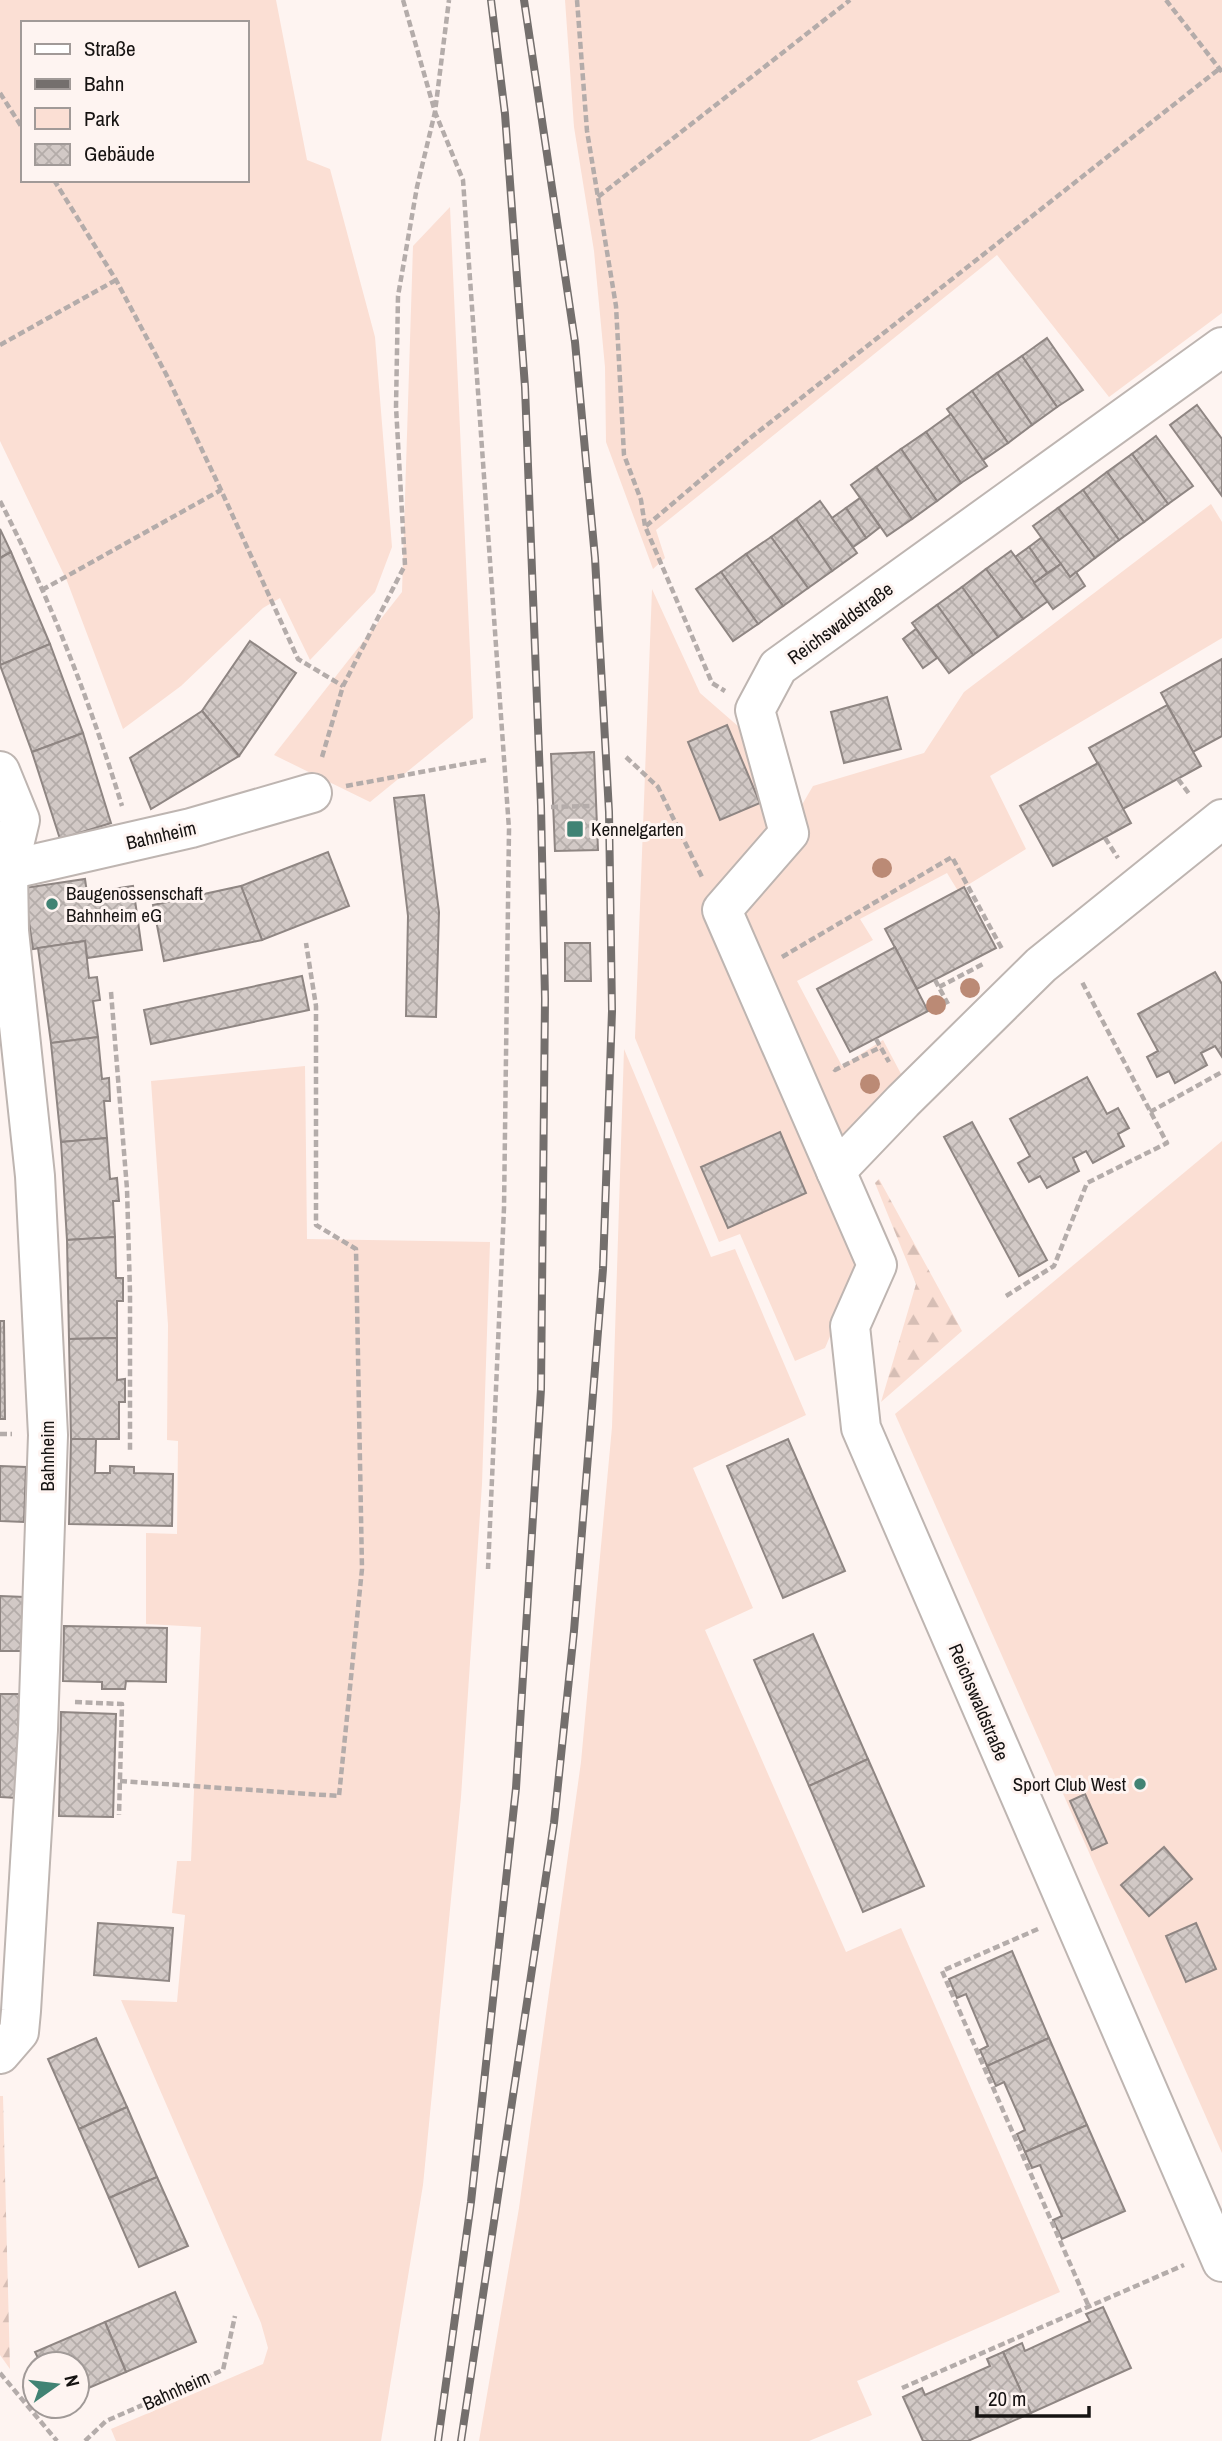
<svg xmlns="http://www.w3.org/2000/svg" width="1222" height="2441" font-family="'Archivo Narrow',sans-serif">
<style>
.green{fill:#fbdfd4;fill-rule:evenodd}
.forest{fill:url(#forest-firs)}
.building{fill:url(#building-cross-hatch);stroke:#8f8683;stroke-width:2}
.lines{fill:none;stroke-linecap:round;stroke-linejoin:round}
.minor-casing{stroke:#beb5b1;stroke-width:42}
.path{stroke:#b4acaa;stroke-width:4.5;stroke-dasharray:7 3.5;stroke-linecap:butt}
.minor{stroke:#fff;stroke-width:38}
.rail-casing{stroke:#746f6d;stroke-width:8}
.rail{stroke:#fef4f1;stroke-width:5;stroke-dasharray:16;stroke-linecap:butt}
.tree{fill:#bb8a75}
.poi-dot{fill:#418374;stroke:#fef4f1;stroke-width:2.5}
.labels{text-anchor:middle;stroke-width:6;stroke-linejoin:round;paint-order:stroke}
.street-label{font-size:19px;fill:#161312;stroke:#fef4f1}
.poi-label{font-size:19px;fill:#161312;stroke:#fef4f1;text-anchor:start}
</style>
<defs>
<pattern id="forest-firs" width="22" height="20" patternUnits="userSpaceOnUse" patternTransform="scale(1.75)"><rect width="22" height="20" fill="#fbdfd4"/><path d="M5 1l3.5 6h-7zM16 11l3.5 6h-7z" fill="#d6beb5"/></pattern>
<pattern id="building-cross-hatch" width="8" height="8" patternUnits="userSpaceOnUse" patternTransform="scale(1.75)"><rect width="8" height="8" fill="#d2c9c6"/><path d="M0 0l8 8M0 8l8-8" fill="none" stroke="#b4aca9"/></pattern>
</defs>
<rect width="100%" height="100%" fill="#fef4f1"/>
<g class="green">
<path d="M0,0H276L307,160L330,169L375,337L392,547L375,592L310,660L280,598L263,608L181,686L123,729L67,581L0,441ZM23,23H247V180H23Z"/>
<path d="M565,0H1222V313L1109,397L997,255L656,530L665,558L653,569L606,442L605,367L594,251L574,127Z"/>
<path d="M450,207L473,718L370,802L274,755L402,592L413,246Z"/>
<path d="M1211,504L1222,522V638L990,776L1026,849L958,891L947,873L860,919L873,940L797,981L842,1066L883,1040L908,1087L842,1150L739,912L813,786L924,753L964,692Z"/>
<path d="M652,589L700,693L739,727L770,825L705,915L860,1266L825,1348L795,1361L740,1234L719,1242L635,1038Z"/>
<path d="M624,1049L711,1257L735,1249L806,1415L693,1468L753,1608L705,1630L846,1952L901,1928L1060,2292L857,2381L872,2415L809,2441H479L519,2208L581,1762L612,1427Z"/>
<path d="M305,1066L307,1239L490,1242L482,1484L461,1797L423,2185L381,2441H116L111,2429L263,2364L268,2348L261,2323L121,2000L177,2002L185,1915L172,1913L177,1861H191L201,1627L146,1624V1533L177,1534L178,1441L167,1440L168,1325L151,1081Z"/>
<path d="M1222,1141V2153L895,1414Z"/>
</g>
<g class="forest">
<path d="M879,1179L962,1331L881,1402L916,1284L875,1183Z"/>
<path d="M0,2096H3L10,2369L0,2355Z"/>
</g>
<g class="building">
<path d="M1047,338L1083,390L1057,407L1022,356Z"/>
<path d="M1022,356L1057,407L1032,425L997,373Z"/>
<path d="M997,373L1032,425L1008,443L972,391Z"/>
<path d="M972,391L1008,443L983,460L947,409Z"/>
<path d="M1197,405L1222,439V496L1170,425Z"/>
<path d="M951,414L987,466L961,483L926,432Z"/>
<path d="M926,432L961,483L937,501L901,449Z"/>
<path d="M1156,436L1193,486L1168,504L1132,454Z"/>
<path d="M901,449L937,501L912,519L876,467Z"/>
<path d="M1132,454L1168,504L1144,522L1107,472Z"/>
<path d="M876,467L912,519L887,536L851,485Z"/>
<path d="M1107,472L1144,522L1119,540L1083,490Z"/>
<path d="M1083,490L1119,540L1095,558L1058,508Z"/>
<path d="M860,498L880,527L866,538L846,508Z"/>
<path d="M820,501L857,553L832,571L796,519Z"/>
<path d="M846,508L866,538L853,547L832,518Z"/>
<path d="M1058,508L1095,558L1070,577L1033,526Z"/>
<path d="M796,519L832,571L808,588L771,537Z"/>
<path d="M0,529L11,552L0,558Z"/>
<path d="M771,537L808,588L783,606L746,554Z"/>
<path d="M1041,538L1061,564L1047,573L1029,547Z"/>
<path d="M1029,547L1047,573L1034,583L1015,557Z"/>
<path d="M1011,551L1048,601L1023,619L986,569Z"/>
<path d="M11,552L50,644L0,665V558Z"/>
<path d="M746,554L783,606L758,624L721,572Z"/>
<path d="M1061,564L1070,577L1076,572L1085,586L1053,609L1034,583Z"/>
<path d="M986,569L1023,619L998,637L962,587Z"/>
<path d="M721,572L758,624L733,641L696,589Z"/>
<path d="M962,587L998,637L973,655L937,605Z"/>
<path d="M937,605L973,655L949,673L912,623Z"/>
<path d="M916,629L937,658L923,668L903,639Z"/>
<path d="M250,641L296,673L239,756L202,711Z"/>
<path d="M50,644L83,733L32,752L0,665Z"/>
<path d="M1222,659V736L1193,752L1161,693Z"/>
<path d="M887,697L901,749L844,763L831,712Z"/>
<path d="M1167,705L1201,766L1123,809L1089,748Z"/>
<path d="M202,711L239,756L151,809L130,758Z"/>
<path d="M727,725L760,803L720,820L688,742Z"/>
<path d="M83,733L111,823L60,839L32,752Z"/>
<path d="M594,752L598,850L555,851L551,754Z"/>
<path d="M1098,763L1131,823L1053,866L1020,806Z"/>
<path d="M424,795L439,912L436,1017L406,1016L408,916L394,798Z"/>
<path d="M328,852L349,906L262,940L241,886Z"/>
<path d="M85,879L87,893L133,886L142,950L87,958L85,941L33,949L24,888Z"/>
<path d="M241,886L262,940L164,961L153,905Z"/>
<path d="M964,887L996,948L917,989L885,929Z"/>
<path d="M85,941L89,978L97,977L100,1000L93,1001L98,1037L51,1043L38,948Z"/>
<path d="M565,943H590L591,981H565Z"/>
<path d="M895,947L928,1011L850,1052L817,989Z"/>
<path d="M1215,972L1222,984V1057L1215,1046L1201,1053L1207,1065L1175,1083L1169,1071L1157,1077L1147,1057L1158,1051L1138,1014Z"/>
<path d="M302,976L309,1010L151,1044L144,1010Z"/>
<path d="M98,1037L102,1079L109,1078L110,1101H104L107,1138L61,1142L51,1043Z"/>
<path d="M1087,1077L1107,1114L1118,1108L1129,1128L1118,1134L1124,1146L1093,1163L1086,1151L1073,1158L1079,1171L1047,1188L1040,1176L1029,1182L1018,1163L1030,1156L1010,1119Z"/>
<path d="M972,1122L1047,1260L1019,1276L944,1137Z"/>
<path d="M780,1132L806,1193L728,1228L701,1167Z"/>
<path d="M107,1138L110,1179L117,1178L119,1201H113L115,1237L67,1240L61,1142Z"/>
<path d="M115,1237L116,1278H123V1301H117V1338L69,1339L67,1240Z"/>
<path d="M0,1321H4L5,1419H0Z"/>
<path d="M117,1338V1380L125,1379V1402H119V1439H71L69,1339Z"/>
<path d="M71,1439H96L95,1473H110V1466L134,1467V1473L173,1474L172,1526L69,1524Z"/>
<path d="M788,1439L845,1571L783,1598L727,1466Z"/>
<path d="M0,1466L26,1467L24,1522L0,1521Z"/>
<path d="M0,1596L25,1597L23,1651H0Z"/>
<path d="M64,1626L167,1628L166,1682L126,1681L125,1689H102V1682L63,1681Z"/>
<path d="M813,1634L868,1759L809,1786L754,1660Z"/>
<path d="M0,1694H19L17,1798L0,1797Z"/>
<path d="M61,1712L116,1714L113,1817L59,1816Z"/>
<path d="M868,1759L924,1886L863,1912L809,1786Z"/>
<path d="M1085,1794L1107,1843L1092,1850L1070,1801Z"/>
<path d="M1164,1847L1192,1879L1149,1916L1121,1885Z"/>
<path d="M98,1923L173,1928L169,1981L94,1975Z"/>
<path d="M1196,1923L1216,1969L1186,1982L1166,1936Z"/>
<path d="M1012,1951L1049,2038L987,2066L980,2050L988,2046L966,1994L957,1998L949,1979Z"/>
<path d="M96,2038L127,2107L79,2129L48,2059Z"/>
<path d="M1049,2038L1087,2125L1025,2152L1017,2134L1025,2130L1004,2082L996,2086L987,2066Z"/>
<path d="M127,2107L157,2177L109,2198L79,2129Z"/>
<path d="M1087,2125L1125,2211L1062,2239L1053,2220L1062,2216L1040,2165L1032,2168L1025,2152Z"/>
<path d="M157,2177L188,2246L139,2267L109,2198Z"/>
<path d="M175,2292L196,2342L126,2372L105,2322Z"/>
<path d="M1103,2307L1131,2368L1031,2413L1003,2352L1022,2343L1025,2351L1090,2321L1086,2314Z"/>
<path d="M105,2322L126,2372L77,2393V2364H41L35,2352Z"/>
<path d="M1003,2352L1031,2413L968,2441H923L903,2397L922,2388L925,2395L990,2366L987,2359Z"/>
</g>
<g class="lines">
<g class="minor-casing">
<g id="minor">
<path d="M1222,347L778,667L755,710L789,833L722,910L877,1265L850,1326L861,1428L1222,2262"/>
<path d="M0,771L20,820L8,870L9,931L35,1176L48,1435L38,1730L21,2011L19,2032L0,2054"/>
<path d="M8,870L191,828L312,793"/>
<path d="M836,1171L903,1101L1041,965L1222,819"/>
</g>
</g>
<g class="path">
<path d="M403,0L435,112L463,180L509,829L504,1208L488,1569"/>
<path d="M577,0L587,131L616,306L624,455L641,500L645,526L712,683L725,691"/>
<path d="M1166,0L1222,72"/>
<path d="M0,93L23,129"/>
<path d="M54,180L116,280L166,374L221,490L298,659L343,686"/>
<path d="M598,197L850,0"/>
<path d="M0,345L116,280"/>
<path d="M0,501C50,598 90,702 122,806"/>
<path d="M646,526L749,439L1219,69"/>
<path d="M42,590L221,490"/>
<path d="M322,757L343,686L405,565L396,407L398,296L417,187L435,112L449,0"/>
<path d="M626,757L658,787L702,877"/>
<path d="M1178,779L1190,795"/>
<path d="M346,786L486,760"/>
<path d="M551,807L593,806"/>
<path d="M1105,838L1118,858"/>
<path d="M782,957L952,857L1002,949"/>
<path d="M935,980L948,1004"/>
<path d="M939,987L985,963"/>
<path d="M111,992L127,1189L130,1292V1452"/>
<path d="M876,1039L889,1062"/>
<path d="M834,1069L835,1070L881,1047"/>
<path d="M1150,1112L1222,1072"/>
<path d="M1006,1296L1054,1266L1087,1183L1167,1143L1082,982"/>
<path d="M0,1434H12"/>
<path d="M75,1702L122,1704L119,1815"/>
<path d="M120,1781L339,1796L362,1569L356,1249L316,1225V1006L306,943"/>
<path d="M1038,1929L942,1971L1089,2307"/>
<path d="M0,2373L57,2441"/>
<path d="M902,2388L1184,2265"/>
<path d="M85,2441L106,2421L223,2370L235,2316"/>
</g>
<use href="#minor" class="minor"/>
<g class="rail-casing">
<g id="rail">
<path d="M438,2441L471,2202L516,1788L541,1389L545,999L541,806L525,387L505,114L491,0"/>
<path d="M461,2441L554,1823L574,1631L603,1269L612,1011L609,812L595,558L575,342L524,0"/>
</g>
</g>
<use href="#rail" class="rail"/>
</g>
<g class="tree">
<circle cx="882" cy="868" r="10"/>
<circle cx="970" cy="988" r="10"/>
<circle cx="936" cy="1005" r="10"/>
<circle cx="870" cy="1084" r="10"/>
</g>
<g class="poi-dot">
<rect x="566" y="820" width="18" height="18" rx="3.5"/>
<circle cx="52" cy="904" r="7"/>
<circle cx="1140" cy="1784" r="7"/>
</g>
<g class="labels">
<g class="street-label">
<text transform="translate(840 623) rotate(-36)" y="7">Reichswaldstraße</text>
<text transform="translate(161 835) rotate(-13)" y="7">Bahnheim</text>
<text transform="translate(47 1456) rotate(-90)" y="7">Bahnheim</text>
<text transform="translate(979 1702) rotate(67)" y="7">Reichswaldstraße</text>
<text transform="translate(176 2390) rotate(-24)" y="7">Bahnheim</text>
</g>
<g class="poi-label">
<text x="591" y="836">Kennelgarten</text>
<text x="66" y="900">Baugenossenschaft<tspan x="66" dy="22">Bahnheim eG</tspan></text>
<text x="1126" y="1791" text-anchor="end">Sport Club West</text>
</g>
</g>
<rect x="21" y="21" width="228" height="161" fill="#fef4f1" stroke="#a19a98" stroke-width="2"/>
<rect x="35" y="44" width="35" height="10" fill="#ffffff" stroke="#a19a98" stroke-width="2"/>
<text x="84" y="56" font-size="21" fill="#161312">Straße</text>
<rect x="35" y="79" width="35" height="10" fill="#746f6d" stroke="#a19a98" stroke-width="2"/>
<text x="84" y="91" font-size="21" fill="#161312">Bahn</text>
<rect x="35" y="108" width="35" height="21" fill="#fbdfd4" stroke="#a19a98" stroke-width="2"/>
<text x="84" y="126" font-size="21" fill="#161312">Park</text>
<rect x="35" y="144" width="35" height="21" fill="url(#building-cross-hatch)" stroke="#a19a98" stroke-width="2"/>
<text x="84" y="161" font-size="21" fill="#161312">Gebäude</text>
<g transform="translate(56 2385) rotate(76)"><circle r="33" fill="#fef4f1" stroke="#a19a98" stroke-width="2"/>
<path d="M0-5L12 26L0 18L-12 26Z" fill="#418374"/>
<text y="-10" font-size="19" font-weight="bold" text-anchor="middle" fill="#161312">N</text>
</g>
<path d="M977 2406v10h112v-10" fill="none" stroke="#161312" stroke-width="3.5"/>
<text x="988" y="2406" font-size="21" fill="#161312" stroke="#fef4f1" stroke-width="5" paint-order="stroke">20 m</text>
</svg>
